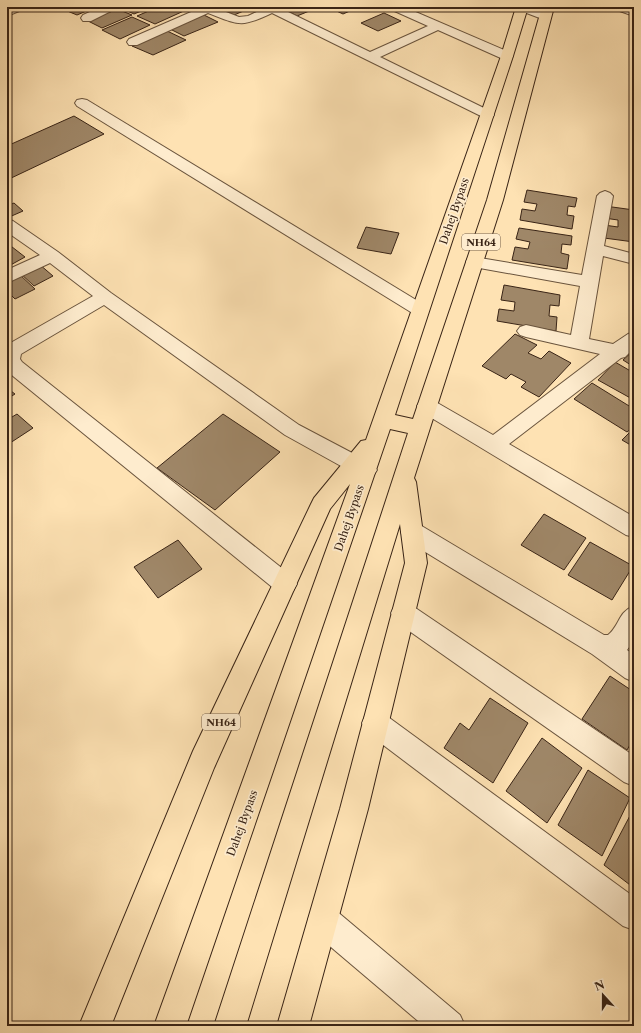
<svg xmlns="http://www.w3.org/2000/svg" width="641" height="1033" font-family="'Libre Caslon Text',serif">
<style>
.building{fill:#9f8768;stroke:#392416}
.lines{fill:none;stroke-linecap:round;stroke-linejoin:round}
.minor-casing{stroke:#6a543d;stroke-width:2}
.highway-casing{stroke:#392416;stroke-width:2}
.minor{fill:#feecce;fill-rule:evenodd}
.highway{fill:#fee2b3;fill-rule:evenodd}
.labels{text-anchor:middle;stroke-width:3.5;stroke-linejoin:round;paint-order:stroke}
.shield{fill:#feecce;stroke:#74604d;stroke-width:1}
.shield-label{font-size:10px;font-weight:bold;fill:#392416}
.street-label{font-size:11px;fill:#392416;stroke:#feecce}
</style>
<rect width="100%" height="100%" fill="#fee2b3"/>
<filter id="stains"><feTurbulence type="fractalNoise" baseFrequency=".005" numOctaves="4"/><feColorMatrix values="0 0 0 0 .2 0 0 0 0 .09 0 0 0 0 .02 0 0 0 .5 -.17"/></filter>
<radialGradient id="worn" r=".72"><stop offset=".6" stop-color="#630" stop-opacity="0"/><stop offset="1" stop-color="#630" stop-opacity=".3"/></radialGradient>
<g class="building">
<path d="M62,7H96L77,15L60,8Z"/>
<path d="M119,7H151L134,14Z"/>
<path d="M158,7H179L186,10L155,24L137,16Z"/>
<path d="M217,7H253L234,15Z"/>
<path d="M280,7H319L297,16Z"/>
<path d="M328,7H359L343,14Z"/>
<path d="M117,9L132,15L102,28L88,21Z"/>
<path d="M384,13L401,21L378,31L361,23Z"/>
<path d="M202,14L218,22L184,36L168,28Z"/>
<path d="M132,17L150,25L120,39L102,30Z"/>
<path d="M165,30L186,40L153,55L132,46Z"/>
<path d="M74,116L104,134L7,180V146Z"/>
<path d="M527,190L577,198L575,207L568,206L567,215L574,216L572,229L520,220L522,209L535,211L537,204L524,202Z"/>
<path d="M14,203L23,211L7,218V206Z"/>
<path d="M605,206L634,210V242L604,238V225L618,227V220L604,218Z"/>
<path d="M366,227L399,233L391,254L357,248Z"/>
<path d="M519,228L572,236L571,245L562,244L561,253L569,255L567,269L512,260L515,247L528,249L530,242L516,239Z"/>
<path d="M7,243L25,257L7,267Z"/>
<path d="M39,264L53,276L34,286L20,273Z"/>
<path d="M18,273L35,289L15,299L7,291V278Z"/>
<path d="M504,285L560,295L559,306L550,305L549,316L557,317L556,331L497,321L499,309L514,311L515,302L501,300Z"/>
<path d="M515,334L537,345L528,353L541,359L549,351L571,363L539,397L521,387L526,382L511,374L506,379L482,366Z"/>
<path d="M634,350V367L623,360Z"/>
<path d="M615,362L634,373V400L598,380Z"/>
<path d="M592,383L634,409V426L627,432L574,399Z"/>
<path d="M7,388L15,394L7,399Z"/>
<path d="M17,414L33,428L7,445V420Z"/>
<path d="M223,414L280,452L215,510L157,468Z"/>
<path d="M634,428V447L622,440Z"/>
<path d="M544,514L586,538L564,570L521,545Z"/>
<path d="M178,540L202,569L158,598L134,567Z"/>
<path d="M590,542L633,566L612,600L568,575Z"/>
<path d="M610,676L634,692V738L627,750L582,719Z"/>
<path d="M490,698L528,723L493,783L444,748L460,723L469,730Z"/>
<path d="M542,738L582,768L547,823L506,791Z"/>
<path d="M588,770L630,798L602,856L558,825Z"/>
<path d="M634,808V888L604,865Z"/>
</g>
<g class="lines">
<g class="minor-casing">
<g id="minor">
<path d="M9,7H26L24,9L7,16V8Z"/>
<path d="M101,7H117L115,9L91,21H83L81,18L83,15Z"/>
<path d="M197,7H213L239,17L248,16L267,7H284L282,9L370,52L428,26L390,9L388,7H404L511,53L513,56L511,59H503L438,30L380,57L492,112L494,115L492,118L487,119L272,13C241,28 239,25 208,13L137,45H129L127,42L129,39L198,9Z"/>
<path d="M514,7H531L549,13L551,16L549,19L545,20L516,9Z"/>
<path d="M612,7L634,8V16L614,9Z"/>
<path d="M82,99L87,100L426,306L429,310L426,314L420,316L414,314L77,106L75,103L77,100Z"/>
<path d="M605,191L610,193L613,196L604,246L634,254V264L603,256L589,339L613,344L628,334L634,332V348L625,357L621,358L509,444L634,517V537L626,535L420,411L417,406L420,401L427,399L434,401L493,435L600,354L526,337L520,335L517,331L520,327L526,325L571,335L580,286L474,267L468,266L466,262L468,258L474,257L582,275L597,196L600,193Z"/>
<path d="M7,219L13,221L58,252L111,293L299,425L373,464L377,470L373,476L366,478L359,476L285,435L104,305L21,354L20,359L22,362L293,577L297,584L293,591L285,594L277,591L8,372L7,370V345L93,296L50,263L7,283V270L40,255L7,232Z"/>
<path d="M412,523L420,525L604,635H608C620,625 618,612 634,606V640L627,650L634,655V682L625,678L592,654L404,539L401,532L404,525Z"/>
<path d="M403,602L411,605L634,756V786L624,782L395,621L391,613L395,605Z"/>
<path d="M375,710L384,714L634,897V930L623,926L366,732L362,723L366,714Z"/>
<path d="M323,905L334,909L460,1015L465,1026H424L312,931L308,920L312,909Z"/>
</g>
</g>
<g class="highway-casing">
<path id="highway" d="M516,7H528L513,56L395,415L413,419L487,200L542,7H554L503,200L414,478L416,482L427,563L368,809L309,1026H277L340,809L405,563L400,524L246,1026H214L408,433L390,429L186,1026H154L350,484L330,509L214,768L111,1026H79L193,751L311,504L314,498L361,441L366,440L501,56Z"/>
</g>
<use href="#minor" class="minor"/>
<use href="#highway" class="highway"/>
</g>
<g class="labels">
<g class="shield">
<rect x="462" y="234" width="38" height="16" rx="3"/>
<rect x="202" y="714" width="38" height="16" rx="3"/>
</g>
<g class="shield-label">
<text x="481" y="246">NH64</text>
<text x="221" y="726">NH64</text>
</g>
<g class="street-label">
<text transform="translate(454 211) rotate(-71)" y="4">Dahej Bypass</text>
<text transform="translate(349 518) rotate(-71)" y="4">Dahej Bypass</text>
<text transform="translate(242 823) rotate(-70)" y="4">Dahej Bypass</text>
</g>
</g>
<rect width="641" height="1033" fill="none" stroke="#fee2b3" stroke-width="24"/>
<rect x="8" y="8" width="625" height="1017" fill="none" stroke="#392416" stroke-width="2"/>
<rect x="12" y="12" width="617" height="1009" fill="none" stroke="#392416"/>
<g transform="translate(603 995) rotate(339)" stroke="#feecce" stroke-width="3" paint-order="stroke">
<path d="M0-3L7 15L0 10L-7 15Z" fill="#392416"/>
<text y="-6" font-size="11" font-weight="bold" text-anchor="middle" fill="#392416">N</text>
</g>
<rect width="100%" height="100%" filter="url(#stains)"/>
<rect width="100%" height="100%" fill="url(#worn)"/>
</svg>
